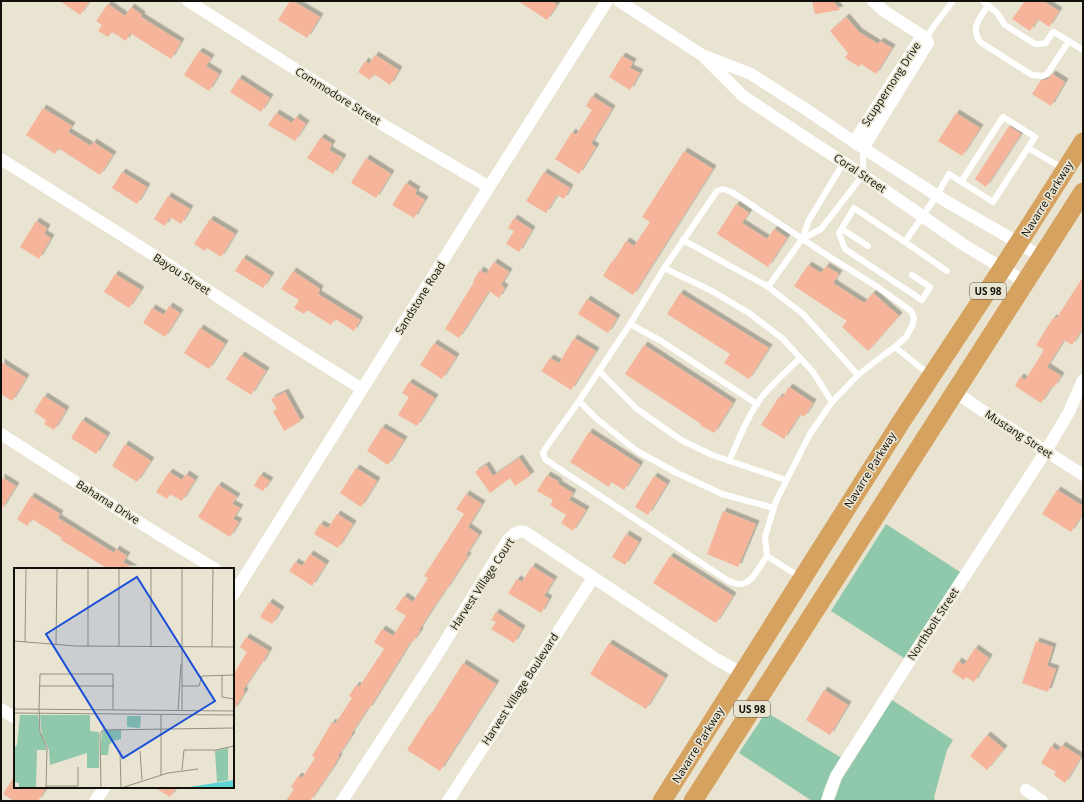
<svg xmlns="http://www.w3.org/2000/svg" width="1084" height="802" font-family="'Open Sans',sans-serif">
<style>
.green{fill:#8fc8ab}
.building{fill:#f6b59b;filter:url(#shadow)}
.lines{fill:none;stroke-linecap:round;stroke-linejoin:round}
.service{stroke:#fff;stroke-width:6}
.minor{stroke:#fff;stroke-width:12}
.trunk{stroke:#d6a260;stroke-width:19}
.labels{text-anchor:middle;stroke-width:3.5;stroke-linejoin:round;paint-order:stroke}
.shield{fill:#e9e4d1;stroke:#525046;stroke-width:1}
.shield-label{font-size:10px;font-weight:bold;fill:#12100a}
.street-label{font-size:11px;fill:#12100a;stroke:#e9e4d1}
.inset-road{fill:none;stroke:#938f81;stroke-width:1}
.view{fill:#1d4ed8;fill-opacity:0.15;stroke:#1d4ed8;stroke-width:2}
.inset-edge{fill:none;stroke:#12100a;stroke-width:2}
</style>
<defs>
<filter id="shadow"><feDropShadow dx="3.5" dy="-3.5" stdDeviation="0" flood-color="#0004"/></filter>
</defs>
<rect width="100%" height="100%" fill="#e9e4d1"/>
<g class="green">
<path d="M886,524L960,572L904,658L831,611Z"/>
<path d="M892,700L953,740L947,750L934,797L935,801H834L842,779Z"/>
<path d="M766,712L840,757L842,755C833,770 824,784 821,801H812L739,753Z"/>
</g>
<g class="building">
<path d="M60,1H90L80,15Z"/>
<path d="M290,1H293L320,17L307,38L278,20Z"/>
<path d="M518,1H551L557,5L547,20Z"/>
<path d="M812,1H833L840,10L815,14Z"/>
<path d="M1025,1H1043L1059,11L1049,27L1038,19L1030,31L1012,19Z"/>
<path d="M108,4L125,16L131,7L142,15L141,17L181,42L171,59L130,33L126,41L112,32L108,37L98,31L102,25L96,21Z"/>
<path d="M846,17L859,32L878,44L880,41L892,48L876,74L861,64L859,67L845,58L848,53L830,31Z"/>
<path d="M199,51L211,58L206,66L219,74L209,91L184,75Z"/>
<path d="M375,55L399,70L390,85L374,74L370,80L358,72L365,61L369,64Z"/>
<path d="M622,56L633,62L630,68L640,73L630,90L609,77Z"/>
<path d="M1052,74L1065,82L1051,106L1032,94L1041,80H1045L1049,78Z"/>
<path d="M239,78L270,98L261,112L230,92Z"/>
<path d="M592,96L612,109L591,144L596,147L579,174L555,159L572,132L576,135L592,110L586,106Z"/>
<path d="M43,108L72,126L68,132L91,146L93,142L113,155L100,175L58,148L55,154L26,135Z"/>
<path d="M276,113L292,123L296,117L306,124L295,141L268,125Z"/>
<path d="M956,113L980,128L962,156L938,141Z"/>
<path d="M1009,126L1021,134L986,187L975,179Z"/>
<path d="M321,137L332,144L329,150L343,158L333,174L307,158Z"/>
<path d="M684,151L713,169L633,295L603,276L612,261L613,262L626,241L634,246L650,222L642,217Z"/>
<path d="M366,158L391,174L376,198L351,183Z"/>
<path d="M122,172L147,187L137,204L112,188Z"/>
<path d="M544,172L570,188L564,199L557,195L546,213L526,201Z"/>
<path d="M406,183L417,190L415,194L425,200L414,218L392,205Z"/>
<path d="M168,196L190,209L181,224L170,217L165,226L154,219Z"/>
<path d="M736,204L749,213L742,223L767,239L774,229L787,238L768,267L717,234Z"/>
<path d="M514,218L532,230L519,252L506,244L514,231L508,228Z"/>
<path d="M210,219L235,234L221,257L207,248L205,251L194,244Z"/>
<path d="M36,221L47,228L44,234L51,238L39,259L20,247Z"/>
<path d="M243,258L271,276L263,288L235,271Z"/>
<path d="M494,262L509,272L501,285L505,288L499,298L489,291L459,338L445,329L474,282L473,281L480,270L486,274Z"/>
<path d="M808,265L821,273L826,266L839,274L833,283L864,303L873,293L899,316L868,351L842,327L847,321L794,286Z"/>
<path d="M293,271L320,289L318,294L360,320L354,331L335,319L331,325L307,310L304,314L294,308L299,300L281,289Z"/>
<path d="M115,274L141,290L129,308L104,292Z"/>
<path d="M1083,277V328L1072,345L1064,340L1047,367L1061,376L1054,387L1052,386L1041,403L1015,386L1020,377L1025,380L1044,350L1036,345L1053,318L1056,319Z"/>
<path d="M680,293L769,348L749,379L724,363L730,354L667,314Z"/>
<path d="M587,299L617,318L608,333L578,314Z"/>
<path d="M169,306L180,313L165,337L143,323L152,308L164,315Z"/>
<path d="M200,328L225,344L209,369L184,353Z"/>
<path d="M574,338L596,351L571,390L541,371L550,358L559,363Z"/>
<path d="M434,343L456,357L442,379L420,365Z"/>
<path d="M644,345L733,403L714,433L700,425L701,424L625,374Z"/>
<path d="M241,355L266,371L251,395L226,379Z"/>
<path d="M1,362L26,378L12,401L1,394Z"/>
<path d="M409,382L435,398L417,426L398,415L409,397L402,393Z"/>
<path d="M789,387L813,403L804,417L800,414L784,439L761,425L779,397L782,398Z"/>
<path d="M285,392L301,421L284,431L273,411L277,409L271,399Z"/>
<path d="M44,396L66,410L54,430L44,424L46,420L34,412Z"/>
<path d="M82,420L107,436L96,454L71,438Z"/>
<path d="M382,427L404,440L388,465L367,451Z"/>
<path d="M589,432L640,465L624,490L611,482L609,487L570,462Z"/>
<path d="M125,444L151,461L137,482L112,466Z"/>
<path d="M519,458L531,475L515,486L510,478L490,493L475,472L486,465L493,476Z"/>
<path d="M356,468L377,481L361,507L340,493Z"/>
<path d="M169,472L182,480L186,474L195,480L182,501L170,494L167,499L156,492Z"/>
<path d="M260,475L270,481L263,491L254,486Z"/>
<path d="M547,475L559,482L558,484L573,493L569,500L586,510L573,531L561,523L566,515L550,505L553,500L537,491Z"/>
<path d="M654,476L667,484L648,515L635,507Z"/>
<path d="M1,477L16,486L1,510Z"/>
<path d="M218,485L237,497L232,504L240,508L233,519L239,522L230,537L198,517Z"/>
<path d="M1057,490L1083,506V513L1071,532L1042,514Z"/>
<path d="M466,494L482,504L468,527L479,535L466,555L468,556L446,590V589L433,608L419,630L420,631L413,642L411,641L369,709L368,708L351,734L352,735L338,756L339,757L332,769L310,801H286L294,789L291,787L298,776L302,778L315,758L312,756L332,722L335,724L352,698L349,696L356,685L359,687L384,649L374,642L382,629L393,636L406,616L395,609L404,596L413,602L428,578L424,576L464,514L456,509Z"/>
<path d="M31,496L60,514L58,518L114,553L116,549L127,556L123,562L134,569H108L61,540L62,538L32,519L27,526L17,519Z"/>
<path d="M723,511L756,524L738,567L707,554Z"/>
<path d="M337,514L353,524L338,548L314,534L320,524L328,528Z"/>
<path d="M626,534L639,542L625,565L612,557Z"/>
<path d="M310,554L326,564L312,586L289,571L295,562L302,566Z"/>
<path d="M670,556L733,596L716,623L653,583Z"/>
<path d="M532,566L554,580L544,596L549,599L541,613L508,593L517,579L522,582Z"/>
<path d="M269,602L281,610L272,624L260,617Z"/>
<path d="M496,612L522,629L514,643L491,629L496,622L491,620Z"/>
<path d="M246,637L269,651L261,665L260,664L243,690L245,692L233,711V675L247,652L240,647Z"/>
<path d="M1036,641L1053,647L1047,666L1056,669L1048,692L1022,683Z"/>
<path d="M609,643L665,678L646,709L590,674Z"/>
<path d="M975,648L989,658L974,682L966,677L964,680L952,672L958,661L964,665Z"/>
<path d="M463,663L496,684L440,771L407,750L429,715L430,716Z"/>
<path d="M824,690L848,705L830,735L806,720Z"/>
<path d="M987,735L1004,749L987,770L970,756Z"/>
<path d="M1062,745L1081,757L1065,783L1054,775L1056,772L1041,763L1051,746L1058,751Z"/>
<path d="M15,775V787H47L38,801H14L3,794Z"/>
<path d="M154,787H177L170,797Z"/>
</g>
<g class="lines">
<g class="service">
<path d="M983,1L997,13L1005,25L1035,44H1040L1046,43L1052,33L1054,32L1083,50"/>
<path d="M988,5C980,18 970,28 980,42L1032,75L1043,76L1047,74L1069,41"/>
<path d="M926,38L934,26L953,1"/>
<path d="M1028,148L1064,169"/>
<path d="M842,229L868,246"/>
<path d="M802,239L821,229L863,175V148"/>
<path d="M683,240L767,286L803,314L858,375"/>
<path d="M905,242L947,271"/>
<path d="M664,268L712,291L749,313L783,339L813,372L832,402"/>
<path d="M912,275L930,287L922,300L845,249L839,233L854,208L905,242L937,195L949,174L993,202L1035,137L1003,117L961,182"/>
<path d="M768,287L802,239L809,220L844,162"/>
<path d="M630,324L661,341L757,404"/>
<path d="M599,371L637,409L681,440L712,455L786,480"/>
<path d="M579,401L597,419L637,451L675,472L722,494L774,508"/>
<path d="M729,461C739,439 747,417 761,398C773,383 787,371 800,358"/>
<path d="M767,556L765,537L776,501L810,434L832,402L858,375L885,354L895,347"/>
<path d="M800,577L767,556C760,565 752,585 739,584C735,584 731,582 727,580L555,466L545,459L543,453L545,449L579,401L630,324L665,267L717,191L723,189L732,192L825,254L876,286L911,311L914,318L912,326L906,337L895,347L930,375"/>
</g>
<g class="minor">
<path d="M188,1L385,126L489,187"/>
<path d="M619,1L702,55L751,74L807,110L863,148L944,200L1019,243L1041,257"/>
<path d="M873,1L884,11L926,38"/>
<path d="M706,59L743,96L809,140L863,175L961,243L1025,282"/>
<path d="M854,142L920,39L922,38H926"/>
<path d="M863,148L928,43L926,38"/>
<path d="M1,159L155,256L295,347L362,389"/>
<path d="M955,392L977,407L1083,475"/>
<path d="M1,434L124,513L215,569"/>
<path d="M233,595L489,187L607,1"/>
<path d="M1,709L15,718"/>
<path d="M1026,790L1042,801"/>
<path d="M95,801L105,787"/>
<path d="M342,801L435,658L507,541C512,535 517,530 525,532L716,659L743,674"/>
<path d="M448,801L593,578"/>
<path d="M827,801L836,776L925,637L1046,451L1069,412L1083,380"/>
</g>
<g class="trunk">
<path d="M662,801L901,422L1002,269L1083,142"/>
<path d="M693,801L1083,192"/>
</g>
</g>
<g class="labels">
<g class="shield">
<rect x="970" y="283" width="36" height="16" rx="3"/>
<rect x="734" y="701" width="36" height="16" rx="3"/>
</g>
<g class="shield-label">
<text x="988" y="295">US 98</text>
<text x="752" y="713">US 98</text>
</g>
<g class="street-label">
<text transform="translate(891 84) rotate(-57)" y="4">Scuppernong Drive</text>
<text transform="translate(338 96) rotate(32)" y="4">Commodore Street</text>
<text transform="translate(860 173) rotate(34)" y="4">Coral Street</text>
<text transform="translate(1047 199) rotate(-58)" y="4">Navarre Parkway</text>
<text transform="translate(182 274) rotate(33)" y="4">Bayou Street</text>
<text transform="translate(420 298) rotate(-58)" y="4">Sandstone Road</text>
<text transform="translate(1019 434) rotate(33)" y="4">Mustang Street</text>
<text transform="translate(870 470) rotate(-58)" y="4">Navarre Parkway</text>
<text transform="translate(108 502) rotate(32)" y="4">Bahama Drive</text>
<text transform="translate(482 584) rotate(-57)" y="4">Harvest Village Court</text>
<text transform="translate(933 624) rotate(-57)" y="4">Northbolt Street</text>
<text transform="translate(520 689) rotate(-57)" y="4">Harvest Village Boulevard</text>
<text transform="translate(698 745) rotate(-58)" y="4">Navarre Parkway</text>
</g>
</g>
<g transform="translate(14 568)">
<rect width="220" height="220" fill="#e9e4d1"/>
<path d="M6,147H24L26,164L31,176L32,182H23L22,220H5V215L0,214V180L3,177ZM26,147H76V163L85,164V200H73V185L36,197L35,182L28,167ZM113,148H127L126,160L113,159ZM107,161V171L99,173L95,177L94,187H86L88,163ZM214,180V212L203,214L201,183Z" fill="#8fc8ab"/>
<path d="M220,212V220H174L175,219Z" fill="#60d5d6"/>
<path class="inset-road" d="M168,0V142M0,73L62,78L220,79M11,74L12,0M42,77L43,0M74,78V0M105,78V0M137,78V0M198,79L199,0M208,107V129L220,131M25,118H100M168,118H185M185,118L188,108L220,107M0,141L220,143M164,143L167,96M0,145L220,147M147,147V207M106,183L107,219M126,183L128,212M168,202L170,182H202L220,178M32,218H64M64,218V199M32,220L33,180L26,164L25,141L26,106H99V142M87,220L86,166L89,162L220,160M107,220L154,205L184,201"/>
<path class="view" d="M123,9L201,133L109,190L32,66Z"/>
<rect width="220" height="220" class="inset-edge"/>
</g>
<rect width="1084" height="802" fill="none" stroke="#12100a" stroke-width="4"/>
</svg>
